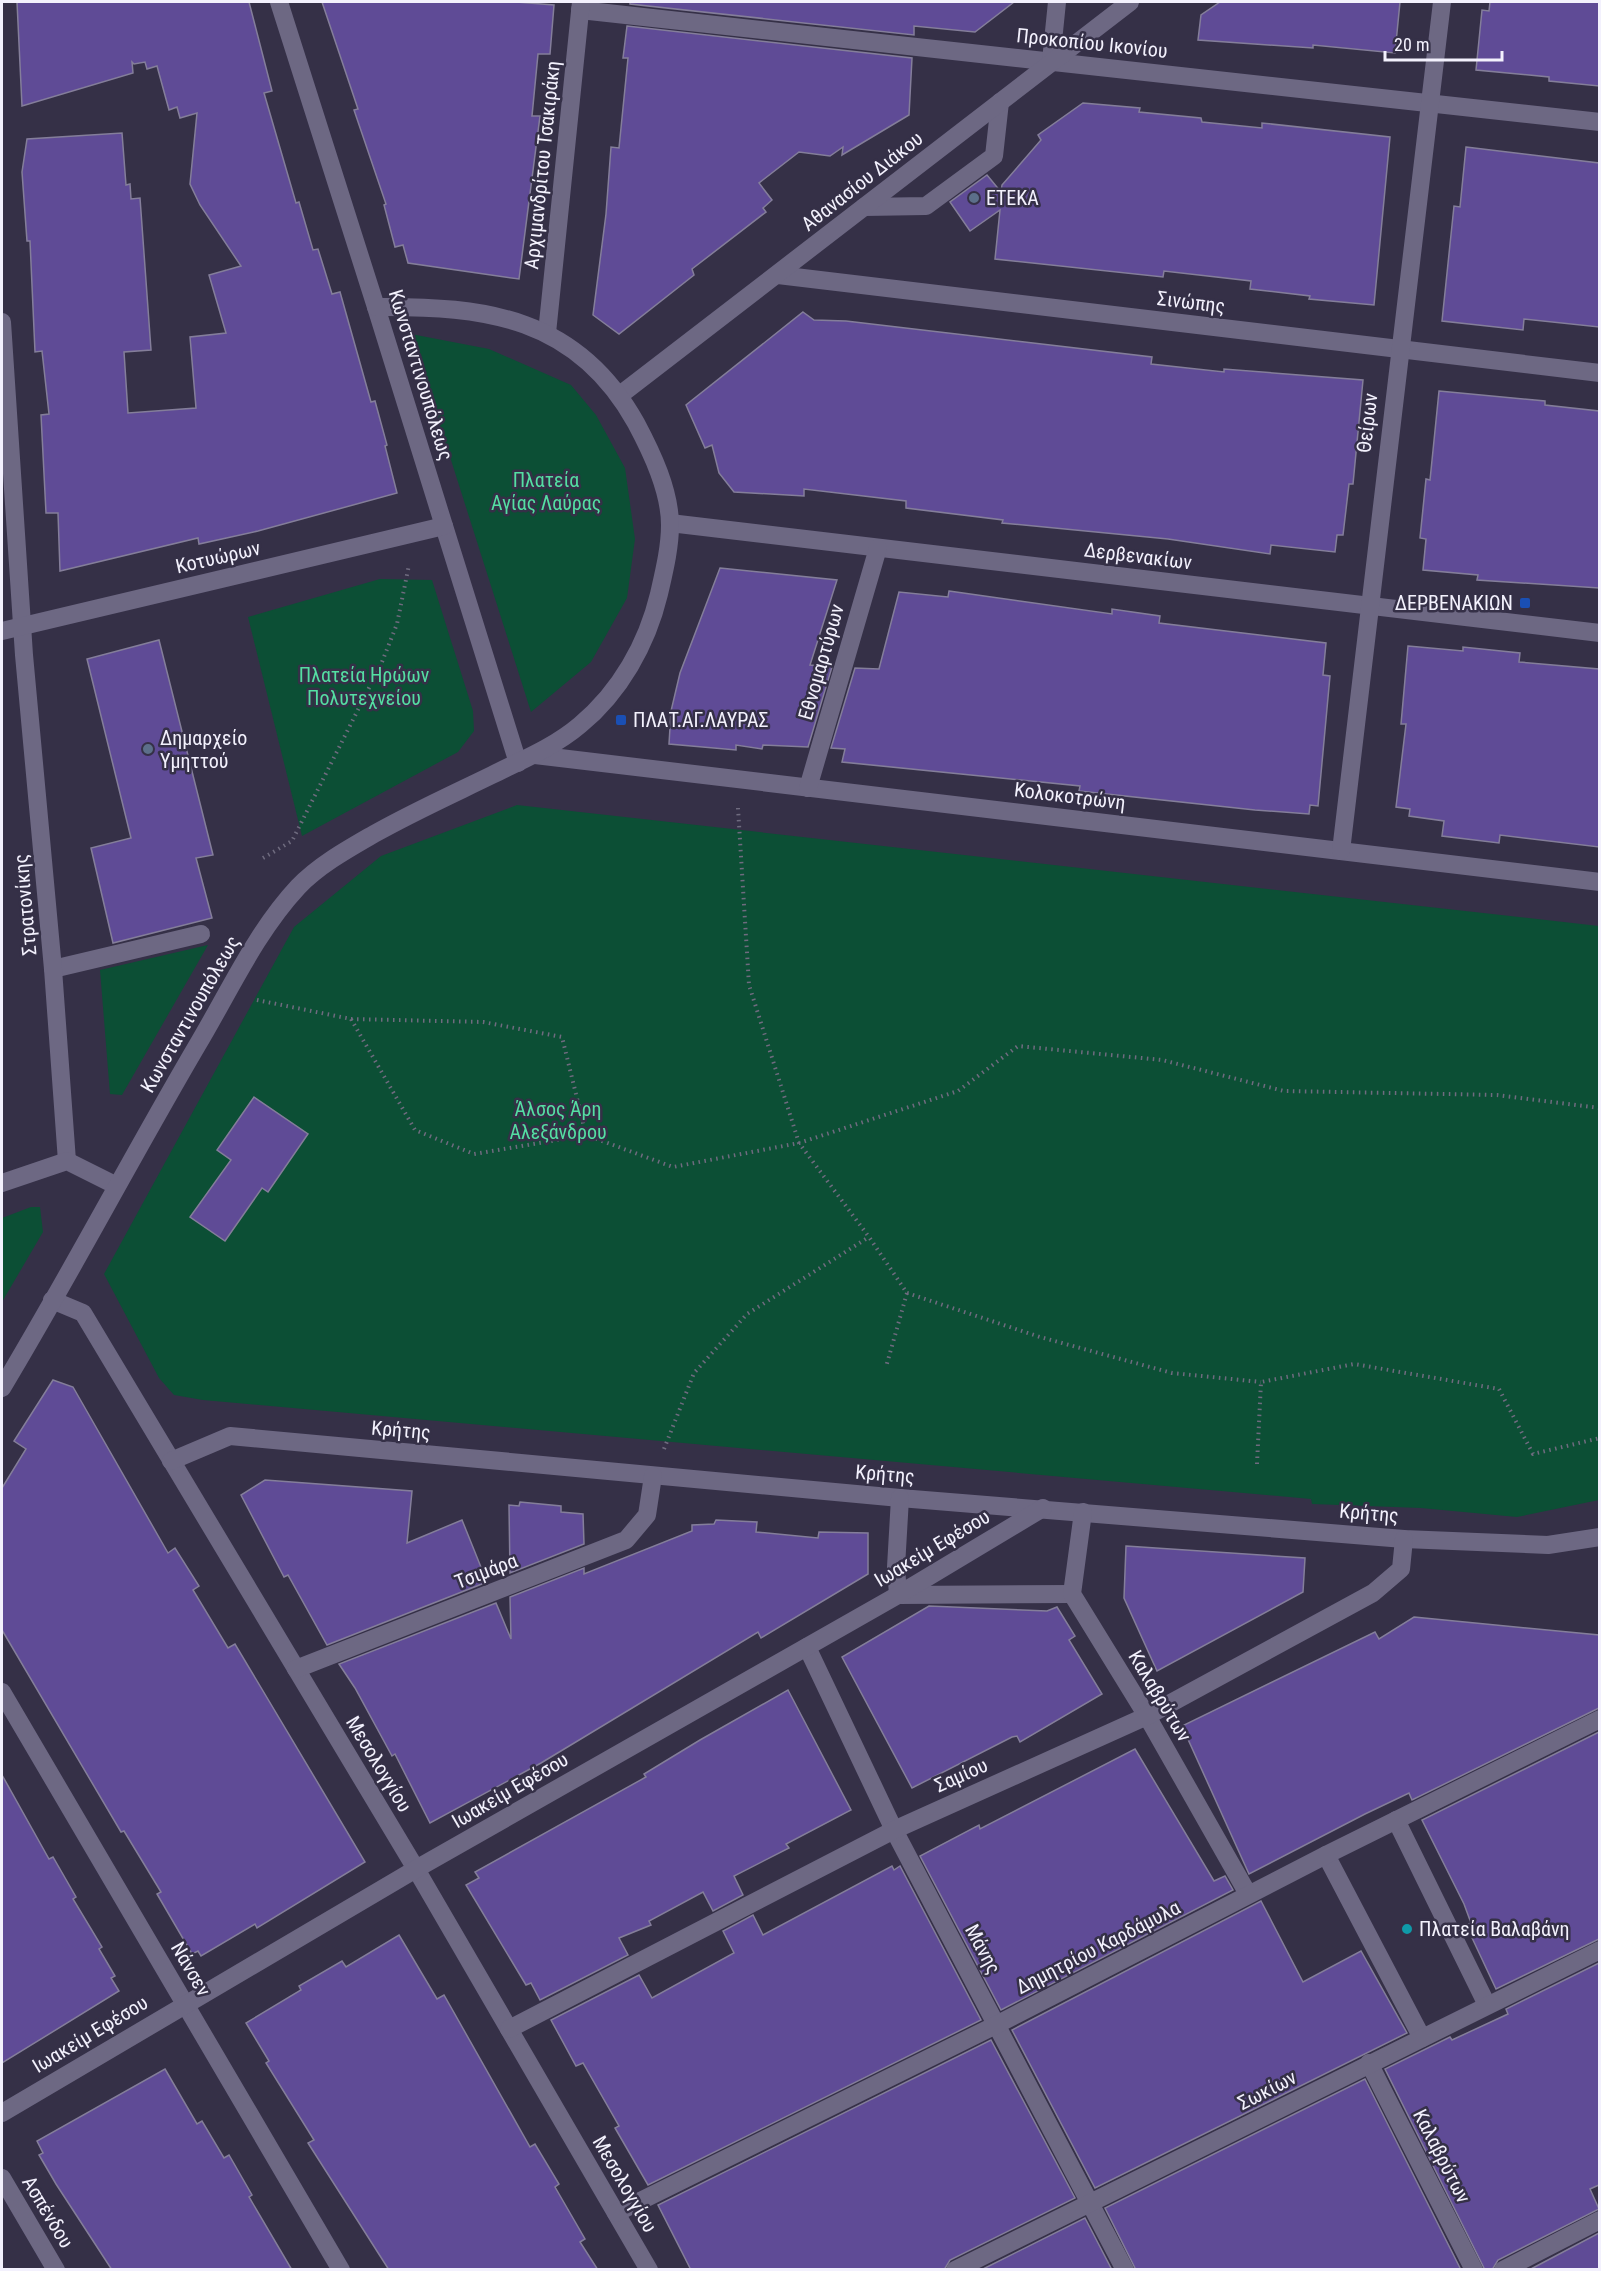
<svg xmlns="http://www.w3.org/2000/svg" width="1601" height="2271" font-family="'Roboto Condensed',sans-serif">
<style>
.green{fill:#0c4f35}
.building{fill:#5f4b96;stroke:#847e9a;stroke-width:1.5}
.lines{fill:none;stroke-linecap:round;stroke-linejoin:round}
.path{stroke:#6f6b7f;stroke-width:4;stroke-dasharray:1.5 4.5;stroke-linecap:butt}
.service{stroke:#6d6883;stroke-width:18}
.pedestrian{stroke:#6d6883;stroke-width:18}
.minor{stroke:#6d6883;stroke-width:18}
.tertiary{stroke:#6d6883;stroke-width:18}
.service-dot{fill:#5c6f8a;stroke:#353047;stroke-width:2}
.transit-dot{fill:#1a4fb4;stroke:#353047;stroke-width:2}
.culture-dot{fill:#0f9aa8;stroke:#353047;stroke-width:2}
.labels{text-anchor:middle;stroke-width:5;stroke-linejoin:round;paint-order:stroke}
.street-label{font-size:20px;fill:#f3f1fd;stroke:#353047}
.poi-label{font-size:20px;fill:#f3f1fd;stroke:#353047;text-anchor:start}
.park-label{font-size:20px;fill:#54dfa3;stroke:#353047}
</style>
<rect width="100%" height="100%" fill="#353047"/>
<g class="green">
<path d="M411,334L489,349L571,385L596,415L625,468L635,539L627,598L591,662L531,712Z"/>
<path d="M380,579L432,580L473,711L474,731L458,752L302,836L248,617Z"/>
<path d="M517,805L1599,926V1500L1517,1517L1421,1508L1312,1504L1311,1499L203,1400L174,1395L159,1378L104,1274L294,927L381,856Z"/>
<path d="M208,945L122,1095L110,1094L100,970Z"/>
<path d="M31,1207H40L43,1232L2,1302V1218Z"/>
</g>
<g class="building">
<path d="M17,2H249L272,91L264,93L296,203L299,202L313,250L318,249L332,294L340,292L371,402L375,401L387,445L385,446L397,493L258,531L199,544L198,538L60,571L58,513H46L41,415L49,414L42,351L35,352L30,241H27L22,172L27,139L122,133L126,185L130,184L131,199L140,198L151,350L124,352L128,413L196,408L190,337L226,333L209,275L241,266L200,205L190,184L197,113L180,118L177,107L169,110L157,66L147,69L145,62L134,64L132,62L133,73L22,106Z"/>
<path d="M322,2H516L554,5L550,54H538L532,116H540L519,279L408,263L403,245L395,247L384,205L386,204L354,110L358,109Z"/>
<path d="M630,2H1014L975,32L914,26V35L630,4Z"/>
<path d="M1220,2H1400L1395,53L1313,45V48L1198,40L1201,15Z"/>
<path d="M1490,2H1599V86L1549,81V77L1476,70L1482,10L1489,11Z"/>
<path d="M627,26L912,58L909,115L842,155L843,147L830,156L799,152L759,183L772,200L763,208L766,212L692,269L694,275L619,334L593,315L606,214L611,147L619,148L628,58H623Z"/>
<path d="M1083,103L1140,108L1139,112L1201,118L1202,122L1262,128V123L1390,137L1374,305L1309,299L1310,296L1250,289L1251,281L1164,271L1163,277L995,259L1000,210L970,231L950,202L987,175L1001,192L1002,185L1041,140L1038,135Z"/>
<path d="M1466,147L1599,163V327L1524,319L1523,330L1442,321L1454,206L1460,207Z"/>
<path d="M803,312L814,320L846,321L1152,357L1151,364L1224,372V369L1363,380L1353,484H1349L1343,535H1337L1335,552L1271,545L1270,554L1168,539L1002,523L1003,520L906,508V501L804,489V496L734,492L719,473L712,445L705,448L686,405Z"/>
<path d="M1439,391L1545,401V405L1599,411V588L1477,580L1478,575L1423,570L1426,539L1420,538L1426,479L1430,480Z"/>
<path d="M720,568L837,580L810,665L832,667L808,747L763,745L762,749L736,745V750L669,744L671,711L680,673Z"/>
<path d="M949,591L1112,614V609L1160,616L1159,623L1326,643L1323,675L1330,676L1318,806L1310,805L1309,814L1255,810L1079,791L1080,786L842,762L845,749L831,748L855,668L879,669L899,592L948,597Z"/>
<path d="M159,640L213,855L196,858L212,918L113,943L91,848L131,838L87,659Z"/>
<path d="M1408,646L1463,651V647L1520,653L1519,662L1599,669V847L1500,835L1499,843L1442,836L1444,821L1409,816L1410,809L1396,807L1406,724H1401Z"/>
<path d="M254,1097L308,1134L268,1192L262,1188L225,1241L190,1217L231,1160L217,1150Z"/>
<path d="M53,1380L73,1387L168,1553L175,1548L199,1586L193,1590L228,1648L235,1644L365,1862L257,1928L255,1924L201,1956L198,1951L192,1954L157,1894L161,1892L124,1831L121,1832L2,1630V1488L26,1449L14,1441Z"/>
<path d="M265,1480L412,1491L407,1543L462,1520L487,1582L327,1645L288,1575L284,1577L241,1495Z"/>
<path d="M520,1502L561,1506V1512L583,1514L584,1544L510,1573L509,1505L519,1506Z"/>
<path d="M716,1520L757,1522L756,1532L818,1538L819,1532L868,1533V1574L761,1638L758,1632L541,1763L430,1823L395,1754L392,1756L355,1688L339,1664L496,1603L511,1639L510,1597L584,1568V1574L692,1531V1525L714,1524Z"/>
<path d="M1126,1546L1305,1558L1303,1592L1157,1671L1124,1598Z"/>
<path d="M929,1606L1047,1611L1057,1607L1075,1636L1069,1640L1102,1694L1020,1742L1017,1736L1012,1737L912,1788L842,1657Z"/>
<path d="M1414,1617L1599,1635V1708L1412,1800L1409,1793L1365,1814L1249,1874L1182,1726L1375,1632L1379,1639Z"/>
<path d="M788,1690L851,1810L786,1844L789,1848L734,1876L743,1895L713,1911L703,1892L649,1921L651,1925L619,1938L628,1955L540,2000L531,1983L526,1985L466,1885L479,1878L475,1872L646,1777L644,1774L700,1740Z"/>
<path d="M1599,1732V1939L1496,1989L1466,1925L1471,1923L1464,1904L1422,1820Z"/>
<path d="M1135,1749L1214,1881L1225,1876L1233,1890L1001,2010L920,1856L979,1825L980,1829Z"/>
<path d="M2,1775L49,1859L53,1857L76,1897L73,1899L102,1947L99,1949L115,1976L111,1978L119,1991L2,2063Z"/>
<path d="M892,1866L894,1870L900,1866L981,2020L648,2185L615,2128L619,2126L583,2063L576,2066L551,2020L639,1975L652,1998L734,1953L723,1931L753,1915L763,1935Z"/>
<path d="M1261,1901L1303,1982L1361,1951L1407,2033L1095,2188L1012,2030Z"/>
<path d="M399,1935L437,1999L444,1995L530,2147L535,2144L559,2184L555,2187L585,2239L580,2242L598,2270H389L308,2143L314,2140L266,2063L269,2061L246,2023L301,1990L299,1986L342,1961L346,1967Z"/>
<path d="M1599,1963V2185L1590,2189L1599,2209L1498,2260L1492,2270H1485L1385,2069L1450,2037L1452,2040L1508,2014L1506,2009Z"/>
<path d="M991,2040L1075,2198L950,2260L944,2270H691L658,2205Z"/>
<path d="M165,2069L197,2124L202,2121L224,2158L229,2155L252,2195L249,2197L292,2270H112L56,2184L39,2155L43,2153L37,2141Z"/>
<path d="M1365,2079L1461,2270H1136L1105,2208Z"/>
<path d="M1085,2218L1112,2270H981Z"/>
<path d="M1599,2233V2270H1529Z"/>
</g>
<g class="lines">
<g class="path">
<path d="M738,808L749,985L799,1143L869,1237L907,1293L886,1367"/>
<path d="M263,858L292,841L382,662L397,624L409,565"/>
<path d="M257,1000L351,1019L415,1130L474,1154L586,1135"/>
<path d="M351,1019L483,1022L562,1037L586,1135L673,1167L799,1143L958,1091L1018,1046L1162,1060L1284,1091L1497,1095L1600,1108"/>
<path d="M907,1293L1040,1337L1172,1373L1261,1382"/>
<path d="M664,1449L694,1373L747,1314L869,1237"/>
<path d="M1257,1464L1261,1382L1354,1364L1499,1389L1533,1454L1600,1438"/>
</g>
<path class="service" d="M864,207L926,206L994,156L1000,102"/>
<g class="pedestrian">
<path d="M444,526L518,763"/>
<path d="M53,969L201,934"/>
<path d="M1326,1855L1422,2038"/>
</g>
<g class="minor">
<path d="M580,10L1600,122"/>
<path d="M1051,61L1057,2"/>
<path d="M778,275L1600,373"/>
<path d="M2,322L24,655L53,969L67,1161"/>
<path d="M547,333L581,2"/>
<path d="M670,523L1600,633"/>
<path d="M2,631L444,526L376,307"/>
<path d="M535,755L1600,882"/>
<path d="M808,788L878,548"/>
<path d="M1341,851L1442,2"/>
<path d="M2,1183L67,1161L115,1185"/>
<path d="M52,1300L83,1313L416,1869L649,2270"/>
<path d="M171,1461L230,1436L900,1498L1404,1539L1548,1545L1600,1537"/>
<path d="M900,1498L896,1567L898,1595L1072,1594"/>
<path d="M1083,1512L1072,1594L1147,1716L1248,1894"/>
<path d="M807,1647L894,1830L1125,2270"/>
<path d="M296,1669L626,1540L647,1515L653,1476"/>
<path d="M2,1692L341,2270"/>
<path d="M1396,1820L1487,2005"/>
<path d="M509,2029L894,1830L1147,1716L1373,1593L1401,1569L1404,1539"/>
<path d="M1369,2063L1474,2270"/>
<path d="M2,2113L416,1869L898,1595L1043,1508"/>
<path d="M2,2178L56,2270"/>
<path d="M616,2213L998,2024L1326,1855L1600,1719"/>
<path d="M955,2270L1600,1950"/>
<path d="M1503,2270L1600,2220"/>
</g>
<g class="tertiary">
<path d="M620,395L1130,2"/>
<path d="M2,1388C70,1275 131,1158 198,1044C229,992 256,932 298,887C319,865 348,849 374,834C413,812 453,794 492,775C522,760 554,747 580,725C620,692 647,644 659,594C664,572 670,548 670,525C670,491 652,453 636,423C577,317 486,306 376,307L279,2"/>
</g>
</g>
<g class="service-dot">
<circle cx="974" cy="198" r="6"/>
<circle cx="148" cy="749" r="6"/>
</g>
<g class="transit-dot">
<rect x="1519" y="597" width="12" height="12" rx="3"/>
<rect x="615" y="714" width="12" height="12" rx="3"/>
</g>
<circle class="culture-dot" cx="1407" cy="1929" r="6"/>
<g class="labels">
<g class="street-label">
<text transform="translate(1092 43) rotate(6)" y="7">Προκοπίου Ικονίου</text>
<text transform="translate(542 165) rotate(-84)" y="7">Αρχιμανδρίτου Τσακιράκη</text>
<text transform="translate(862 181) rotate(-38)" y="7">Αθανασίου Διάκου</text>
<text transform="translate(1191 302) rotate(7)" y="7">Σινώπης</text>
<text transform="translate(421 375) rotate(73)" y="7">Κωνσταντινουπόλεως</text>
<text transform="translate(1367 423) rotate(-83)" y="7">Θείρων</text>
<text transform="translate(1138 556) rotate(7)" y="7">Δερβενακίων</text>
<text transform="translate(218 557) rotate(-13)" y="7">Κοτυώρων</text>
<text transform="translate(821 662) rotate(-74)" y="7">Εθνομαρτύρων</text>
<text transform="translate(1070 796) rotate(7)" y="7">Κολοκοτρώνη</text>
<text transform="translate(25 905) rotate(-95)" y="7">Στρατονίκης</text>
<text transform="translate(190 1014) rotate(-60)" y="7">Κωνσταντινουπόλεως</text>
<text transform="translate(401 1430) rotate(5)" y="7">Κρήτης</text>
<text transform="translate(885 1474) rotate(5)" y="7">Κρήτης</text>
<text transform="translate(1369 1513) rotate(5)" y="7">Κρήτης</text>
<text transform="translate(932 1548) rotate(-31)" y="7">Ιωακείμ Εφέσου</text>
<text transform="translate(486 1571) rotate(-21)" y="7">Τσιμάρα</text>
<text transform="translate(1160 1696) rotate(59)" y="7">Καλαβρύτων</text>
<text transform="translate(379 1764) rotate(59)" y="7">Μεσολογγίου</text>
<text transform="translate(961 1775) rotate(-24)" y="7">Σαμίου</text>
<text transform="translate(510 1790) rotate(-30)" y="7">Ιωακείμ Εφέσου</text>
<text transform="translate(1098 1947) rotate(-27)" y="7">Δημητρίου Καρδάμυλα</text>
<text transform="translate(983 1949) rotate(62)" y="7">Μάνης</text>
<text transform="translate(191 1969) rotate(60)" y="7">Νάνσεν</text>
<text transform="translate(90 2034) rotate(-31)" y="7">Ιωακείμ Εφέσου</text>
<text transform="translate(1267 2090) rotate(-27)" y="7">Σωκίων</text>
<text transform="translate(1442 2156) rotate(63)" y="7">Καλαβρύτων</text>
<text transform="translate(625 2184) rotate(60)" y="7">Μεσολογγίου</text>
<text transform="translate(48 2212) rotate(59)" y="7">Ασπένδου</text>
</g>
<g class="poi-label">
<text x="986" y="205">ΕΤΕΚΑ</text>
<text x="1513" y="610" text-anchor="end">ΔΕΡΒΕΝΑΚΙΩΝ</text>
<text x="633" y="727">ΠΛΑΤ.ΑΓ.ΛΑΥΡΑΣ</text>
<text x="160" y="745">Δημαρχείο<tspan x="160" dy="23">Υμηττού</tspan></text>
<text x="1419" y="1936">Πλατεία Βαλαβάνη</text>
</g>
<g class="park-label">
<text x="546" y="487">Πλατεία<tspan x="546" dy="23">Αγίας Λαύρας</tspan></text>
<text x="364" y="682">Πλατεία Ηρώων<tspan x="364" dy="23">Πολυτεχνείου</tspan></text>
<text x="558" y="1116">Άλσος Άρη<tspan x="558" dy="23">Αλεξάνδρου</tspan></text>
</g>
</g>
<rect width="1601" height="2271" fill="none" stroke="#f3f1fd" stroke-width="6"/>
<path d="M1385 51v9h117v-9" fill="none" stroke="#f3f1fd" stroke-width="3"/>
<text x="1394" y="51" font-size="18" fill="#f3f1fd" stroke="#353047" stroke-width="4.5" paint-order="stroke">20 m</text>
</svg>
